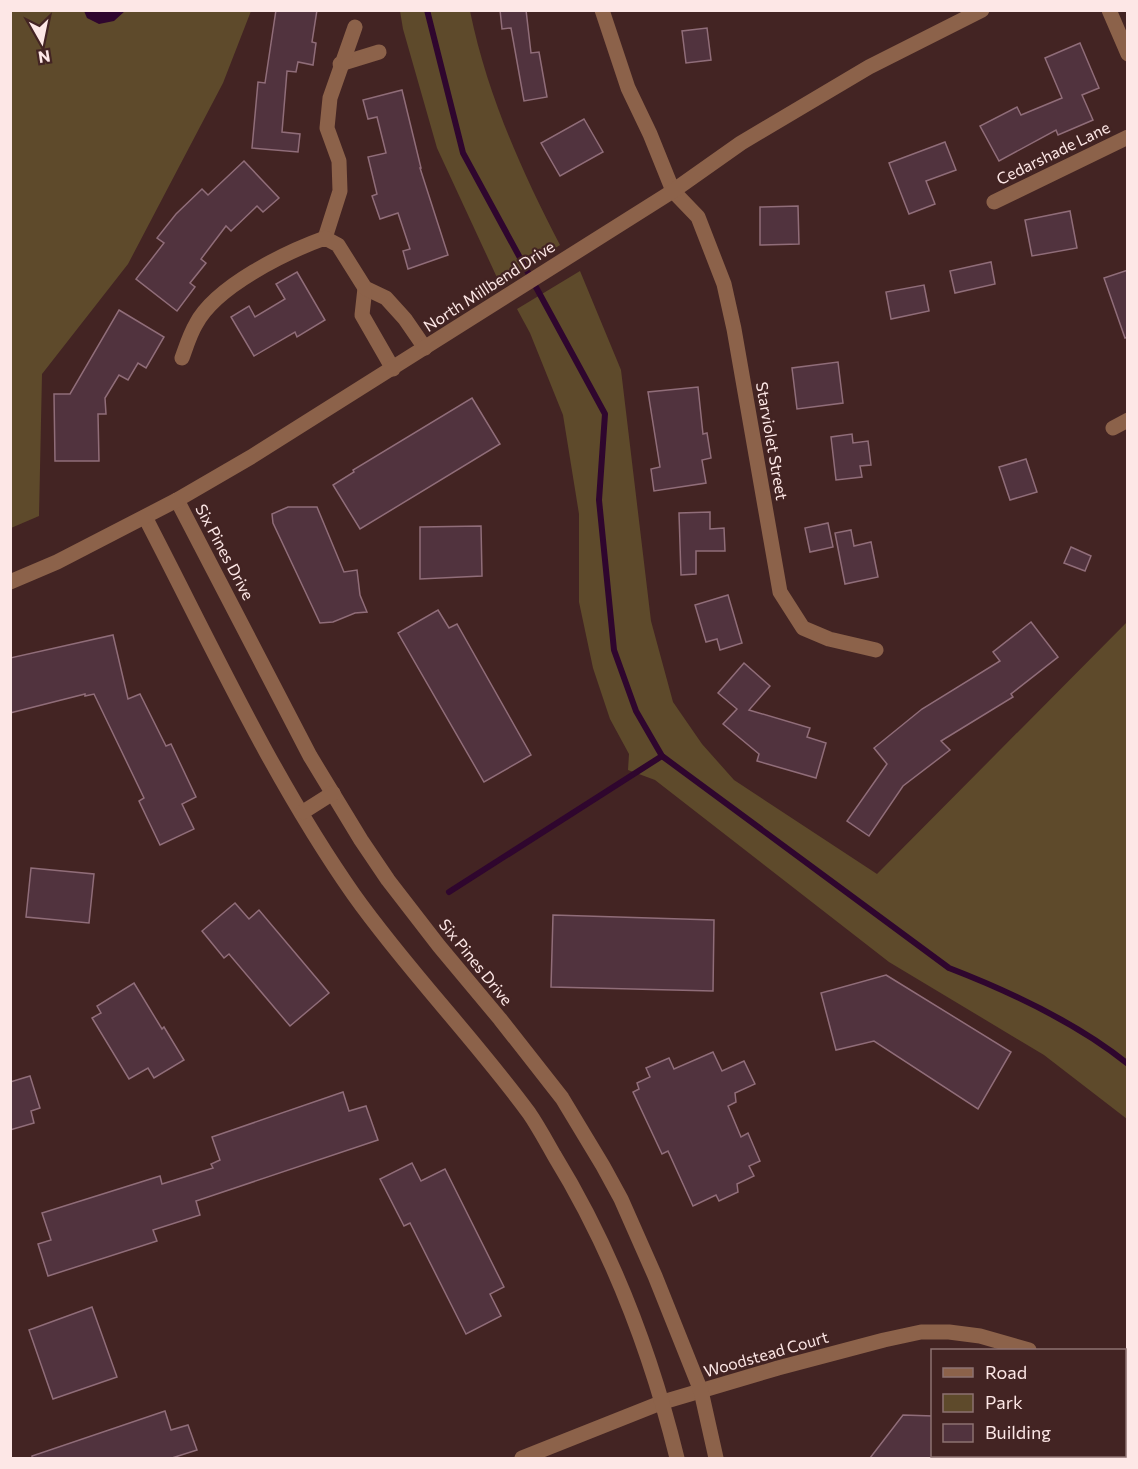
<svg xmlns="http://www.w3.org/2000/svg" width="1138" height="1469" font-family="Commissioner,sans-serif">
<style>
.green{fill:#5e4a2b}
.water{fill:#2f062e}
.lines{fill:none;stroke-linecap:round;stroke-linejoin:round}
.stream{stroke:#2f062e;stroke-width:6}
.building{fill:#51333e;stroke:#906d79;stroke-width:1.5}
.minor{stroke:#8c624a;stroke-width:15}
.tertiary{stroke:#8c624a;stroke-width:15}
.labels{text-anchor:middle;stroke-width:4.5;stroke-linejoin:round;paint-order:stroke}
.street-label{font-size:16px;fill:#fde7e6;stroke:#432423}
</style>
<rect width="100%" height="100%" fill="#432423"/>
<g class="green">
<path d="M11,11H251L223,83L128,264L42,374L39,516L11,528Z"/>
<path d="M400,11H470C487,94 521,170 560,245L500,284L437,148L403,29Z"/>
<path d="M580,271L621,370L651,621L673,702L702,744L734,780L877,874L1127,622V1119L1044,1055L889,962L655,780L628,770L629,754L610,719L593,668L579,602V514L563,415L530,333L517,309Z"/>
</g>
<path class="water" d="M84,11H125L114,21L99,24L87,18Z"/>
<g class="lines">
<g class="stream">
<path d="M427,10L463,153L605,414L599,500L614,650L636,711L662,756L949,968C1011,992 1076,1022 1128,1064"/>
<path d="M449,892L662,756"/>
</g>
</g>
<g class="building">
<path d="M276,10H317L312,42L316,43L313,65L298,62L296,72L287,71L282,132L300,134L298,152L252,148L258,82L265,83Z"/>
<path d="M500,10H526L531,53L539,52L547,97L524,101L511,28L502,29Z"/>
<path d="M707,28L711,60L686,63L682,31Z"/>
<path d="M1080,43L1099,88L1082,95L1093,120L1058,135L1056,130L999,161L980,126L1017,107L1021,115L1062,98L1045,58Z"/>
<path d="M402,90L421,168H420L448,255L408,269L403,251L410,249L398,213L380,219L372,196L377,194L368,157L386,153L377,117L368,119L363,100Z"/>
<path d="M584,119L603,152L560,176L541,143Z"/>
<path d="M945,142L956,170L926,181L935,204L909,214L889,163Z"/>
<path d="M244,161L279,198L263,212L257,206L231,231L226,226L201,259L206,263L190,283L195,287L177,311L136,279L164,243L157,238L176,214L202,189L208,195Z"/>
<path d="M798,206L799,244L760,245V207Z"/>
<path d="M1070,211L1077,248L1032,256L1025,220Z"/>
<path d="M991,262L995,284L955,293L950,271Z"/>
<path d="M1128,270V337L1125,338L1104,278Z"/>
<path d="M297,272L325,320L297,337L295,332L254,356L231,317L249,306L255,317L285,299L276,284Z"/>
<path d="M924,285L929,311L891,319L886,292Z"/>
<path d="M119,310L164,337L146,368L138,363L128,380L119,375L105,398L106,414H98L99,461H55L54,394H70Z"/>
<path d="M838,362L843,403L797,409L792,368Z"/>
<path d="M698,387L703,434L707,433L711,458L702,460L706,483L654,491L651,469L660,467L648,392Z"/>
<path d="M472,398L500,444L360,529L333,485L354,472L353,470Z"/>
<path d="M852,434L853,443L868,441L871,465L860,466L862,477L836,480L831,437Z"/>
<path d="M1026,459L1037,492L1010,500L999,467Z"/>
<path d="M288,507H317L344,572L357,570L360,595L367,612L355,613L333,622L320,623L273,523L272,514Z"/>
<path d="M710,512V529L724,528L725,551H696V574L681,575L679,513Z"/>
<path d="M828,523L833,547L810,552L805,528Z"/>
<path d="M481,526L482,576L420,579V527Z"/>
<path d="M851,530L854,546L871,542L878,577L845,584L835,533Z"/>
<path d="M1071,547L1091,556L1085,571L1064,563Z"/>
<path d="M728,595L742,643L720,650L717,639L706,642L695,605Z"/>
<path d="M438,610L449,628L457,624L531,755L484,782L398,633Z"/>
<path d="M1031,622L1058,657L1011,694L1013,697L941,741L950,750L903,786L869,836L847,821L887,764L874,748L922,709L1000,661L993,652Z"/>
<path d="M113,635L128,699L140,694L166,746L171,744L196,797L182,804L194,829L160,845L139,801L144,798L94,694L85,696V694L10,713V658Z"/>
<path d="M744,663L770,686L749,710L810,728L807,737L826,743L816,778L757,761L759,754L723,724L737,709L718,693Z"/>
<path d="M31,868L94,874L89,923L26,917Z"/>
<path d="M235,903L249,919L259,910L329,993L290,1026L229,954L224,958L202,931Z"/>
<path d="M553,915L714,920L713,991L551,987Z"/>
<path d="M886,975L1011,1052L978,1109L874,1041L836,1050L821,993Z"/>
<path d="M134,983L162,1029L164,1027L184,1060L154,1078L148,1068L129,1079L92,1018L101,1013L97,1006Z"/>
<path d="M713,1052L722,1071L744,1061L755,1084L735,1093L736,1102L728,1106L741,1137L748,1133L760,1161L749,1166L754,1176L737,1184L738,1192L719,1201L716,1195L693,1206L668,1151L662,1154L633,1092L639,1089L637,1083L650,1077L646,1068L669,1058L674,1069Z"/>
<path d="M30,1076L40,1108L31,1111L34,1123L10,1130V1082Z"/>
<path d="M343,1092L349,1111L366,1106L378,1140L196,1201L200,1215L153,1230L157,1241L48,1276L38,1244L51,1240L42,1213L160,1176L162,1184L213,1168L211,1164L220,1160L212,1137Z"/>
<path d="M412,1163L421,1181L445,1169L504,1287L490,1294L501,1316L466,1334L410,1223L404,1226L380,1179Z"/>
<path d="M92,1307L117,1377L53,1399L29,1330Z"/>
<path d="M165,1411L171,1430L188,1425L197,1450L172,1458H32V1456Z"/>
<path d="M903,1415L933,1416V1458H870Z"/>
</g>
<g class="lines">
<g class="minor">
<path d="M602,10L628,88L650,134L673,191L698,217L724,284L734,329L780,592L803,628L829,639L876,650"/>
<path d="M1109,10L1128,54"/>
<path d="M340,64L379,52"/>
<path d="M994,202L1128,137"/>
<path d="M325,238L340,191L339,161L327,128L330,98L355,27"/>
<path d="M365,288L362,315L393,369"/>
<path d="M182,358C186,347 190,334 196,324C216,286 286,252 325,238L338,245L365,288L386,298L405,319L425,348"/>
<path d="M1113,428L1128,420"/>
<path d="M522,1458L663,1402L778,1368L884,1340L921,1332H949L980,1336L1029,1350"/>
</g>
<g class="tertiary">
<path d="M177,500L310,756L361,840L388,880L439,946L500,1019L562,1098L603,1166L621,1199L655,1276L701,1391L716,1458"/>
<path d="M145,517C211,644 272,778 354,895C408,971 474,1038 529,1113C538,1126 546,1141 554,1155C611,1248 651,1353 677,1458"/>
<path d="M10,582L57,562L177,500L251,457L673,191L741,143L869,67L982,10"/>
<path d="M303,812L333,793"/>
</g>
</g>
<g class="labels">
<g class="street-label">
<text transform="translate(1053 153) rotate(-26)" y="6">Cedarshade Lane</text>
<text transform="translate(489 286) rotate(-33)" y="6">North Millbend Drive</text>
<text transform="translate(772 441) rotate(80)" y="6">Starviolet Street</text>
<text transform="translate(225 552) rotate(62)" y="6">Six Pines Drive</text>
<text transform="translate(476 962) rotate(51)" y="6">Six Pines Drive</text>
<text transform="translate(766 1354) rotate(-16)" y="6">Woodstead Court</text>
</g>
</g>
<rect width="1138" height="1469" fill="none" stroke="#fde7e6" stroke-width="24"/>
<rect x="931" y="1349" width="195" height="108" fill="#432423" stroke="#8d7271" stroke-width="1.5"/>
<rect x="943" y="1368" width="30" height="9" fill="#8c624a" stroke="#8d7271" stroke-width="1.5"/>
<text x="985" y="1379" font-size="18" fill="#fde7e6">Road</text>
<rect x="943" y="1394" width="30" height="18" fill="#5e4a2b" stroke="#8d7271" stroke-width="1.5"/>
<text x="985" y="1409" font-size="18" fill="#fde7e6">Park</text>
<rect x="943" y="1424" width="30" height="18" fill="#51333e" stroke="#8d7271" stroke-width="1.5"/>
<text x="985" y="1439" font-size="18" fill="#fde7e6">Building</text>
<g transform="translate(42 42) rotate(171)" stroke="#432423" stroke-width="4.5" paint-order="stroke">
<path d="M0-4.5L10 22L0 15L-10 22Z" fill="#fde7e6"/>
<text y="-9" font-size="16" font-weight="bold" text-anchor="middle" fill="#fde7e6">N</text>
</g>
</svg>
